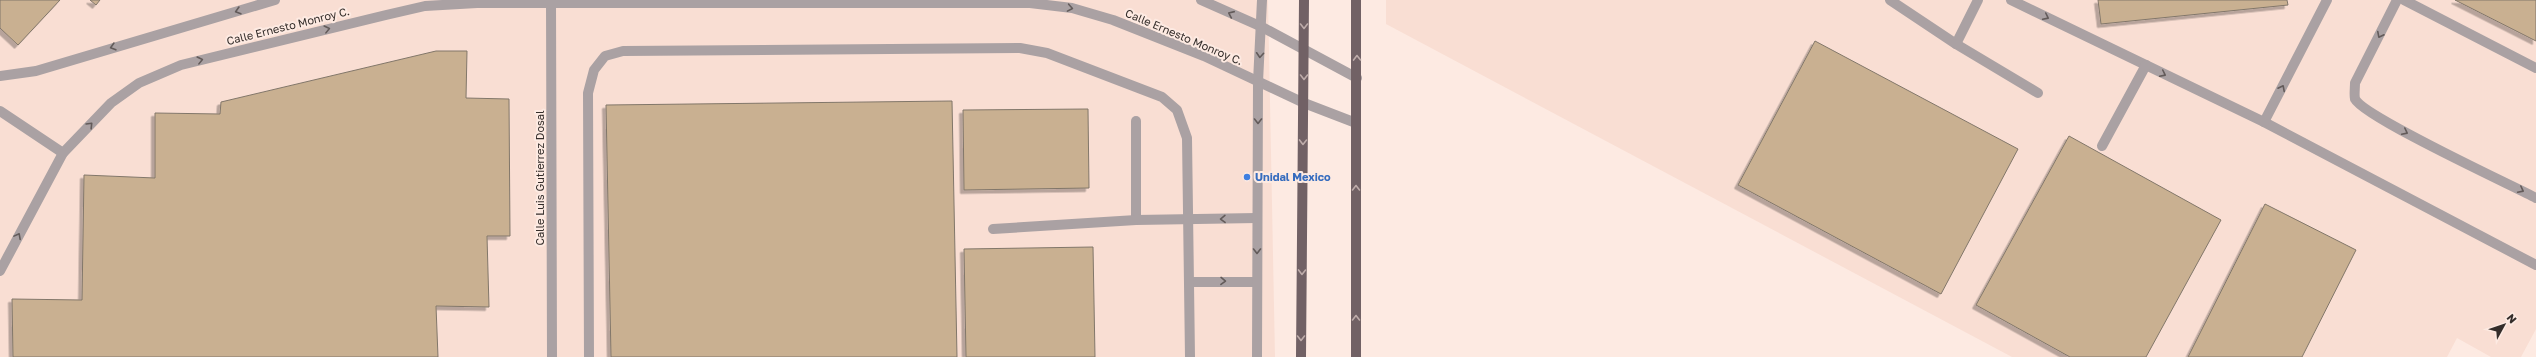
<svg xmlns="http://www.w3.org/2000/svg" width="2536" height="357" font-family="'Golos Text',sans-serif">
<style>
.built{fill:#f9ded3}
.building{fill:#c9b091;stroke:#82776a;filter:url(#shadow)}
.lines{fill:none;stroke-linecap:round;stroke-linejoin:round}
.minor{stroke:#aaa1a3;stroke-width:10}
.major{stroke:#716165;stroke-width:10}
.oneway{stroke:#635b5a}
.oneway2{stroke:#beacaa}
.shop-dot{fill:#3f7fe0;stroke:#fdeae2;stroke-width:1.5}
.labels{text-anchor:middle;stroke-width:4;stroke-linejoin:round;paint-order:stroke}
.street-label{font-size:11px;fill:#342d2a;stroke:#fdeae2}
.shop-label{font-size:11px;font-weight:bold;fill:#366cbe;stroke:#fdeae2;text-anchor:start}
</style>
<defs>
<filter id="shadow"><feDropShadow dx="-3.5" dy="3.5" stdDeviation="0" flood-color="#0004"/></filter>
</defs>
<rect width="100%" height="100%" fill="#fdeae2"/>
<g class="built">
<path d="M0,0H1268L1275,357H0Z"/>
<path d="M1386,0H2536V329L2521,357H2491L2457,338L2447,357H2012L1386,24Z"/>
</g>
<g class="building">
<path d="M0,0H60L18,45L0,28Z"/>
<path d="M90,0H100L96,5Z"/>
<path d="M2098,0H2287L2288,5L2101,24Z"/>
<path d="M2455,0H2536V41Z"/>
<path d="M1815,41L2018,149L1941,294L1738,185Z"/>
<path d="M436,51H467L466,98L509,99L510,236H487L489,307L436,306L438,357H13L12,299L82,300L84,175L155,178V113L220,114L221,102Z"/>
<path d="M952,101L957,357H611L606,105Z"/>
<path d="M1088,109L1089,188L964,190L963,110Z"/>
<path d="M2069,136L2221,220L2146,357H2070L1976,305Z"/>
<path d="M2265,204L2356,250L2302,357H2188Z"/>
<path d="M1093,247L1095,357H966L964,249Z"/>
</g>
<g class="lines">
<g class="minor">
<path d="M551,0L552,357"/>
<path d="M1201,0L1262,27L1357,78"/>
<path d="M1890,0L1956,44L1978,0"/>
<path d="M2011,0L2264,122L2536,265"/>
<path d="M2397,0L2355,83C2355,88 2354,95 2355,99C2364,117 2509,184 2536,198"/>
<path d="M2404,0L2536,68"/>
<path d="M1956,44L2038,93"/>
<path d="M0,76L36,71L275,0"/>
<path d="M0,111L63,153"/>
<path d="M2264,122L2327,0"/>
<path d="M2102,146L2146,65"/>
<path d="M1136,220V121"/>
<path d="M993,229L1136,220L1257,218"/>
<path d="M0,271L63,153L111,103L139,83L181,65L386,15L425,6L477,3H1030L1072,8L1113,20L1204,56L1304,103L1356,123"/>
<path d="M1189,282H1257"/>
<path d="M589,357L588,93L594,70L605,56L623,51L1020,48L1047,53L1162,97L1177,110L1187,138L1190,357"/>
<path d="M1257,357L1258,82L1262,0"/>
</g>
<g class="major">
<path d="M1301,357L1304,0"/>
<path d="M1356,357V0"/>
</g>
</g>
<defs><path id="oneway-chevron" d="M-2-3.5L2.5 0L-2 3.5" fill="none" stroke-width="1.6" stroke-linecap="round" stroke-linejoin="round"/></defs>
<g class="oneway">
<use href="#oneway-chevron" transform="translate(1070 8) rotate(10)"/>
<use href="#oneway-chevron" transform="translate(238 11) rotate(164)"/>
<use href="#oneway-chevron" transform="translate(1231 14) rotate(-156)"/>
<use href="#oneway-chevron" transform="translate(2046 17) rotate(26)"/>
<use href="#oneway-chevron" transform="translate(327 29) rotate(-14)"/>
<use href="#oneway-chevron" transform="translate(2380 35) rotate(117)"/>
<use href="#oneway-chevron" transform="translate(113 47) rotate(164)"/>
<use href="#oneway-chevron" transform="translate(1260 55) rotate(94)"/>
<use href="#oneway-chevron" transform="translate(200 60) rotate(-14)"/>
<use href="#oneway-chevron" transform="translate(2163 74) rotate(26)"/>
<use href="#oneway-chevron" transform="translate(2282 88) rotate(-63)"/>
<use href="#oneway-chevron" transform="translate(1258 121) rotate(90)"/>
<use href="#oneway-chevron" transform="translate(90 125) rotate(-46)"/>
<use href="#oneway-chevron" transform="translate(2405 132) rotate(27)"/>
<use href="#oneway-chevron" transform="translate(2521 190) rotate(27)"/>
<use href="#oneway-chevron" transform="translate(1223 219) rotate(179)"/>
<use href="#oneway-chevron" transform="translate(18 236) rotate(-62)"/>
<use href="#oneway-chevron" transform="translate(1257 251) rotate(90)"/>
<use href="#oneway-chevron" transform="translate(1223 281) rotate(1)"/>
</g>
<g class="oneway2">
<use href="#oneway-chevron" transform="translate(1304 26) rotate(90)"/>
<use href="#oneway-chevron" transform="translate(1357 58) rotate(-91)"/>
<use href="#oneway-chevron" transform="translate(1304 77) rotate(90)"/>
<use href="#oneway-chevron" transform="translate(1303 142) rotate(91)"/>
<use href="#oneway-chevron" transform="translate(1356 188) rotate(-90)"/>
<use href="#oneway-chevron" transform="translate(1302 272) rotate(91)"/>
<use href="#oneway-chevron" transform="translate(1356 318) rotate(-90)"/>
<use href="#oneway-chevron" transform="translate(1301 338) rotate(90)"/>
</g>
<circle class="shop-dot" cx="1247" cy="177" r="4"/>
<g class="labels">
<g class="street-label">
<text transform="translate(288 26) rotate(-14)" y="4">Calle Ernesto Monroy C.</text>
<text transform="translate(1184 37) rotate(23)" y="4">Calle Ernesto Monroy C.</text>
<text transform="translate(540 178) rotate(-90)" y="4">Calle Luis Gutierrez Dosal</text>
</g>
<g class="shop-label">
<text x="1255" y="181">Unidal Mexico</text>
</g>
</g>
<g transform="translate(2504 325) rotate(50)" stroke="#fdeae2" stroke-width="3" paint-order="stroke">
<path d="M0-3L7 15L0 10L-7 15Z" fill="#342d2a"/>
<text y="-6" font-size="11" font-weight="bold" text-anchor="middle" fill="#342d2a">N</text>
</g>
</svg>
